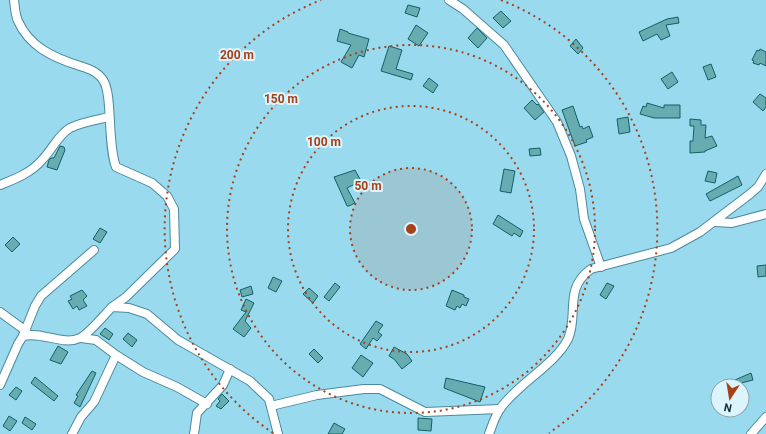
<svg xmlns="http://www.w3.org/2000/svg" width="766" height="434" font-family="Roboto,sans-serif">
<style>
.building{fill:#66acb0;stroke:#116165}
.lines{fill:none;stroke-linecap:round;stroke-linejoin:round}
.minor-casing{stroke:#4b8a9d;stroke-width:10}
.minor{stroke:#fff;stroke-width:8}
.ring{fill:none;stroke:#a74118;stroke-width:2;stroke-dasharray:2 4}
.centre{fill:#a74118;stroke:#dcf5fd;stroke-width:2}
.ring-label{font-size:12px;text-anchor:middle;font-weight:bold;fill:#a74118;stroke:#dcf5fd;stroke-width:4;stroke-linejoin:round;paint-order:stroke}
</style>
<rect width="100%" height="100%" fill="#9adaef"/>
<g class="building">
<path d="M408,5L420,8L417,17L405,13Z"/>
<path d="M501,11L511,21L503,28L493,18Z"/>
<path d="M678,17L679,23L666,25L670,36L661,40L657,34L643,41L639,32L667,19Z"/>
<path d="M416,25L428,33L419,46L408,39Z"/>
<path d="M477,28L487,38L478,48L468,38Z"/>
<path d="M340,29L348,32V33L369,39L364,57L359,55L352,68L341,62L351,45L337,41Z"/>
<path d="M576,39L583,48L578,54L570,46Z"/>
<path d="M389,46L402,50L396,69L413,74L411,80L381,71Z"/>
<path d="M760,49L766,52V66L760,63L759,65L753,63L754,61L752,60L757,50L759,51Z"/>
<path d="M711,64L716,77L708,80L703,67Z"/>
<path d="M672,72L678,82L668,89L661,79Z"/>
<path d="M429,78L438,85L433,93L423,86Z"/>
<path d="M760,94L766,98V107L763,111L753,102Z"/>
<path d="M532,100L537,105L538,104L544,112L535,120L524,108Z"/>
<path d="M647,103L664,108V105H680V118H654L640,114L643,106L646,107Z"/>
<path d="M573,106L580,127L582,126L583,129L589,126L593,137L586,140L587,142L575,146L562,110Z"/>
<path d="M628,117L630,132L619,134L617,119Z"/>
<path d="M690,119L701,120V125H706L705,138L712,136L717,146L705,151V152L690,153V141H693L694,126H690Z"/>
<path d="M60,146L64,147L65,150L57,170L47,167L49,160L51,158H54Z"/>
<path d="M540,148L541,155L530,156L529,149Z"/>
<path d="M504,169L515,171L511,193L500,191Z"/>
<path d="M355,170L361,181L347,188L355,203L349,206H347L334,177Z"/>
<path d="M708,171L717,173L715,183L705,181Z"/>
<path d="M738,176L742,185L710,201L706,194Z"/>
<path d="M498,215L523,231L520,237L514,233L512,236L493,224Z"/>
<path d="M100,228L107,232L100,243L93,239Z"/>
<path d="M13,237L20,244L12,252L5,245Z"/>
<path d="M766,265V276L758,277L757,266Z"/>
<path d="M273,277L282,281L276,292L268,288Z"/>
<path d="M335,283L340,287L329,301L324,297Z"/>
<path d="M607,283L614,286L606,299L600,295Z"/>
<path d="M251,286L253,294L242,297L240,290Z"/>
<path d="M309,288L318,296L313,303L303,294Z"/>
<path d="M82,290L87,296L83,300L87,306L79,310L77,306L73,309L68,301L72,299L70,296Z"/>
<path d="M452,290L464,295V297L469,299L466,306L462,304L460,308L457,306L455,310L446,306Z"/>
<path d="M246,299L254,303L245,321L251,328L244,337L233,329L246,312L241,310Z"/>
<path d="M376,321L383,325L378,332L382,335L377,341L373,338L366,349L360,344Z"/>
<path d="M105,328L113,334L109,340L100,334Z"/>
<path d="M128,333L137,340L132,347L123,339Z"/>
<path d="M58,346L68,352L61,364L50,360Z"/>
<path d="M394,347L407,354L412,361L402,369L394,359L389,356Z"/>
<path d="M314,349L323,358L318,363L309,354Z"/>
<path d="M361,355L373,363L363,377L352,368Z"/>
<path d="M92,371L96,373L80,407L74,403L78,396L76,395Z"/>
<path d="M751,373L753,380L729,386L728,383Z"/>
<path d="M35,377L58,396L54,401L31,383Z"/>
<path d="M446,378L485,387L480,402L444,388Z"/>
<path d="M16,387L22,391L16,400L9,395Z"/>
<path d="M222,394L229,401L221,409L216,406L220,401L218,399Z"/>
<path d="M9,416L17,421L10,431L3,426Z"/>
<path d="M25,417L36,424L32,430L22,423Z"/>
<path d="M418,418L432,419L431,431L418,430Z"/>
<path d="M334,423L345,429L342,434H328Z"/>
</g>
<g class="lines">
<g class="minor-casing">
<g id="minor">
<path d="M14,0C15,7 15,15 18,21C29,46 52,57 77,65C87,68 97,71 103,80C113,94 107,144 116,167L152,183L167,196L174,209L175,249L126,297L112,307"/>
<path d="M449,0L463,9L504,45L557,122L571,156L580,189L584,219L601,267"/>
<path d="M0,185C15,179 31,173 42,160C52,150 58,135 70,128C82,122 96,120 109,117"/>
<path d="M715,222L732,223L766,214"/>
<path d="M0,312L26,331"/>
<path d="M23,336L35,306L41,296L94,250"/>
<path d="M81,338L96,340L116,355L143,372L177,387L207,404"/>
<path d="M0,385L18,344L23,336C42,331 63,346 80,338C89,334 104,315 112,307L129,308L147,314L178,340L250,381L269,399L278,434"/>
<path d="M271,406L317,395L364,389H380L425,412L500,409"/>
<path d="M72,434L81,417L94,402L116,355"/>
<path d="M194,434L197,413L223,385L230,369"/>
<path d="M489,434C492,426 495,416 500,409C517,384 555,365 568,339C579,315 563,289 591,269L671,248L700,232L750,194L758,187L766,174"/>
<path d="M751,434L766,417"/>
</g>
</g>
<use href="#minor" class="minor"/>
</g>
<circle cx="411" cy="229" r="61" fill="#a74118" fill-opacity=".12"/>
<g class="ring">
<circle cx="411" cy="229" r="61"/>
<circle cx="411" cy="229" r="123"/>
<circle cx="411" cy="229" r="184"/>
<path d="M273 433A246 246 0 0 1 321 0M501 0A246 246 0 0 1 549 433"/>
</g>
<circle cx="411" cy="229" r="6" class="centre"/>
<g class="ring-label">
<text x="237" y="59">200 m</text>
<text x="281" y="103">150 m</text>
<text x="324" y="146">100 m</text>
<text x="368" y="190">50 m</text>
</g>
<g transform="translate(730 398) rotate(192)"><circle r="19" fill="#dcf5fd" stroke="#8da6ae"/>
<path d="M0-3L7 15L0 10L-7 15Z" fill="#a74118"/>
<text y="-6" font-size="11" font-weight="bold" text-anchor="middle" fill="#163038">N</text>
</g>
</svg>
